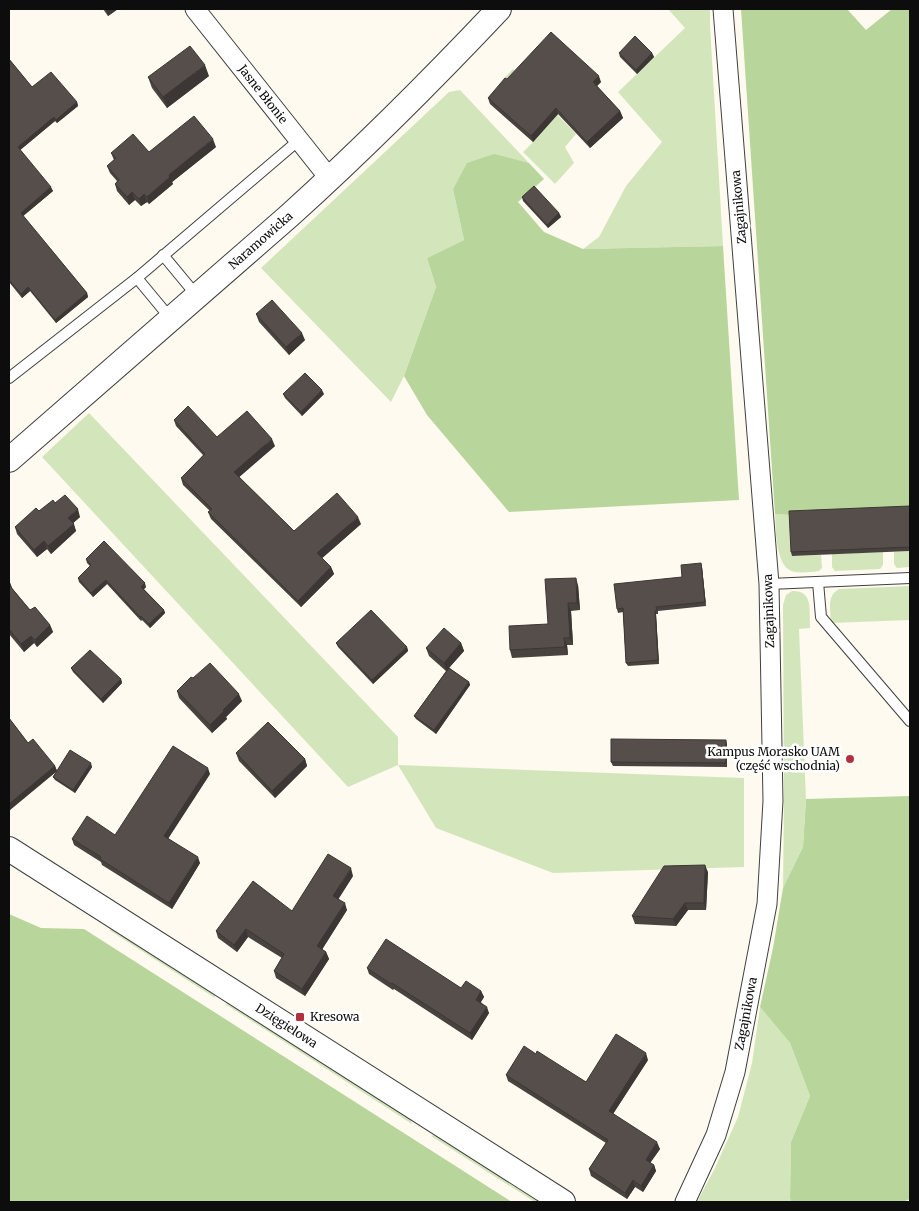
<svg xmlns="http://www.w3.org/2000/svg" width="919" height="1211" font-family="Merriweather,serif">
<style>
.green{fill:#d3e6bb}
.forest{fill:#b8d59b}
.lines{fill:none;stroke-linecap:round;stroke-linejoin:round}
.service-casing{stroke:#404040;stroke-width:12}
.minor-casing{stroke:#404040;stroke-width:21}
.tertiary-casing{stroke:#404040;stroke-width:26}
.service{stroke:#fff;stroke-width:10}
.minor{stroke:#fff;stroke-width:19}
.tertiary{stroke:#fff;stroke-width:24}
.wall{fill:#494340}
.shaded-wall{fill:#3c3734}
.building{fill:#554e4a;stroke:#3c3734}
.poi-dot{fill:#b32f3d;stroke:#fff;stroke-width:2}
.labels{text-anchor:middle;stroke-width:5;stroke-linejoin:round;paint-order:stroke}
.street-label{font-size:12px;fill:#0d0d0d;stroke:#fff}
.poi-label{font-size:12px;fill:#0d0d0d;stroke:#fff;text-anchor:end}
</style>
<rect width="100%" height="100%" fill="#fefaef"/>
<g class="green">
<path d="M668,9H710V26L723,246L583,249L599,237L626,186L662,142L618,92L685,28Z"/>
<path d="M513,69L576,134L565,147L574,163L555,184L523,152L533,142L508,84L503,79Z"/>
<path d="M460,90L529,163L494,155L467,164L453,189L464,240L427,258L436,287L404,376L391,402L261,268L449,92Z"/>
<path d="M89,413L398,737V765L744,778V867L553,873L436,828L398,765L348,787L42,457Z"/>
<path d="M775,514L790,515L792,556L821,555L822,568L819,571C812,572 803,573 795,572C775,569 776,530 775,514Z"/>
<path d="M910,551V567L897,568L894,564V552Z"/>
<path d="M883,552V565L880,569L835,571L832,567V554Z"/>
<path d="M910,586V620L831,623C831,610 826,596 839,589Z"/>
<path d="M792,591C814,590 809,611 810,628L799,629L806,799L803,847L783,888L784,801L783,605L786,595Z"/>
<path d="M115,928L214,991L215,998L109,930Z"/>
<path d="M230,1002L410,1117L412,1124L225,1004Z"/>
<path d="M760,1007L790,1043L810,1096L791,1142L790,1198L791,1202H697L715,1168L738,1117L752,1063Z"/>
<path d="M437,1134L543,1202H535L431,1136Z"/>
</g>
<g class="forest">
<path d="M741,9H847L866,30L892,9H910V510L790,515L775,514Z"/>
<path d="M494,154L529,163L544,179L518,202L544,232L583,249L723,246L739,500L509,512L427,415L404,376L436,287L427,258L464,240L453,189L467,163Z"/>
<path d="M910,796V1199L903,1202H791L790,1198L791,1142L810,1096L790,1043L760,1007L773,948L783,888L803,847L806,799Z"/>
<path d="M9,914L41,928L84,929L512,1202H9Z"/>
</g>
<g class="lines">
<g class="service-casing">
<g id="service">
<path d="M163,255L197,296"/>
<path d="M137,278L171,319"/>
<path d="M9,378L137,278L299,140"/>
<path d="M818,582L821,617L910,721"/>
<path d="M769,584L910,578"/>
</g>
</g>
<g class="minor-casing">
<g id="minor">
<path id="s1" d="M195,9L330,179"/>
<path id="s2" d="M685,1202L716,1135L735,1072L767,904L773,801L769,584L723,9"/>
</g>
</g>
<g class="tertiary-casing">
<g id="tertiary">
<path id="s3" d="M9,460L290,215C363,149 432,80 499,9"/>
<path id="s4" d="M9,849L563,1202"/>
</g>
</g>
<use href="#service" class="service"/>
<use href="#minor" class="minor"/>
<use href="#tertiary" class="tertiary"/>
</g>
<g class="wall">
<path d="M103,9H118L108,16Z"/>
<path d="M619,53H652L654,57L637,74L620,57Z"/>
<path d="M9,59L32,87L77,102L78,106L57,123L55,121L20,150L53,191L23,216L87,293L88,297L56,323L30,291L22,298L9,282Z"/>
<path d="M209,76L167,108L152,88L148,77Z"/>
<path d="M507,79L601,82L597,86L620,111L623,118L590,148L558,114L533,142L490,104L488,98Z"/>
<path d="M216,147L172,182L173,184L149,204L147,202L141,206L135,200L129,205L117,191L115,184L117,181L110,173L107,166L114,160L111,153L149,152Z"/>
<path d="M522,197L559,213L561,217L548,228L523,201Z"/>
<path d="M256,314L305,340L289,355L259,322Z"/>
<path d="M283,394H324L302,416L285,398Z"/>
<path d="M174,420L217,437L275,446L239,477L294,531L361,524L322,558L331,567L334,574L301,607L211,519L208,512L210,511L183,485L181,478L203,455L176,426Z"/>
<path d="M55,503L80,517L73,523L76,531L51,554L47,549L37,557L17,534L15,527Z"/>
<path d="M910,506V551L792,556L791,552Z"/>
<path d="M86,559L146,587L144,589L164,610L165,613L150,628L142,620L141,621L107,584L93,597L79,582L78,578L90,566L87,563Z"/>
<path d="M701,563L702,567L706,606L658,611V614H656L659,664L628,666L626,663L623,612L618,613L617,609L682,577Z"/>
<path d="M9,580L12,588L30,610L50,625L53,632L37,647L34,643L24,652L9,634Z"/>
<path d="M578,585L580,610L571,611L573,645H567L568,655L512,658L510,650L548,624Z"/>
<path d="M336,643L407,647L408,651L373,684L338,647Z"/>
<path d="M461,643L464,651L449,668L469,682L470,685L436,734L416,719L414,716L446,671L429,656L426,648Z"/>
<path d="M71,668L121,679L122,683L103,703L73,672Z"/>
<path d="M193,678L242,701L226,717L227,719L212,733L179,698L177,691Z"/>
<path d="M9,718L28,743L55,766L57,771L92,767L75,793L55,780L53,777L57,771L9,811Z"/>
<path d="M727,744V767L613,766L611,762Z"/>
<path d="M236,753L305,759L307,766L275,798L239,761Z"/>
<path d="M210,774L168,838L200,863L172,909L102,865L101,862L74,845L72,839L115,835Z"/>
<path d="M708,872L706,910H688L676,926L635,924L632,916Z"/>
<path d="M353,876L338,899L347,910L322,949L326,952L329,959L305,996L276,978L274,971L282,958L248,937L237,952L218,938L216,931L292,911Z"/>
<path d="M367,968L461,988L481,991L484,997L481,1002L489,1013L472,1040L394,989L393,990L369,974Z"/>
<path d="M536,1054L586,1082L648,1060L613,1114L660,1149L650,1163L654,1165L656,1171L643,1192L635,1187L627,1199L591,1176L589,1169L606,1143L508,1081L506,1075Z"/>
</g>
<g class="shaded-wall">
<path d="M106,9H118L108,16Z"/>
<path d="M652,53L654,57L637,74L636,70Z"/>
<path d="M205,65L209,76L167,108L163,97Z"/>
<path d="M599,76L601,82L595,88L593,82Z"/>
<path d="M77,102L78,106L57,123L56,120Z"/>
<path d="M556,108L558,114L533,142L531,136Z"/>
<path d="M620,111L623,118L590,148L587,142Z"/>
<path d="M54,117L55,121L19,151L18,147Z"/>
<path d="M213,139L216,147L172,182L173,184L149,204L147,197L169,175Z"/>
<path d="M51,187L53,191L22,217L21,213Z"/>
<path d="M132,192L135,200L129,205L127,197Z"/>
<path d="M144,194L147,202L141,206L139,199Z"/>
<path d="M559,213L561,217L548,228L547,225Z"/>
<path d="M28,287L30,291L22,298L21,294Z"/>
<path d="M87,293L88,297L56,323L55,320Z"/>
<path d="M302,333L305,340L289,355L286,347Z"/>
<path d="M322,390L324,394L302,416L301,412Z"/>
<path d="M272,439L275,446L237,479L234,472Z"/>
<path d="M78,509L80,517L71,525L68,518Z"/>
<path d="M358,517L361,524L320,560L317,553Z"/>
<path d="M74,524L76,531L51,554L48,546Z"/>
<path d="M44,541L47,549L37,557L34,550Z"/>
<path d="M701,563L702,567L706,606L705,602Z"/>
<path d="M331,567L334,574L301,607L298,601Z"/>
<path d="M576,578L578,585L580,610L577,603Z"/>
<path d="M9,580L12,588L10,590L9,587Z"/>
<path d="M106,580L107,584L93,597L91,593Z"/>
<path d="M145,583L146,587L143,590L141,587Z"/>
<path d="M568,603L571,611L573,645L570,638Z"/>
<path d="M164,610L165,613L150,628L149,624Z"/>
<path d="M655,611L656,614L659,664L658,660Z"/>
<path d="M50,625L53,632L37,647L35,640Z"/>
<path d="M31,636L34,643L24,652L21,644Z"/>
<path d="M564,638L567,645L568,655L565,647Z"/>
<path d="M461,643L464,651L446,671L444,663Z"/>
<path d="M407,647L408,651L373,684L372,680Z"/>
<path d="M121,679L122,683L103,703L101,699Z"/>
<path d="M469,682L470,685L436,734L434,730Z"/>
<path d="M239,694L242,701L226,717L227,719L212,733L210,725L223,710Z"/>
<path d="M726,740L727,744V767L726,763Z"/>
<path d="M305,759L307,766L275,798L272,791Z"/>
<path d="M91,763L92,767L75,793L73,790Z"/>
<path d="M55,766L57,771L9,810V804Z"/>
<path d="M208,768L210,774L166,842L164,836Z"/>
<path d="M198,857L200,863L172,909L169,903Z"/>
<path d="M705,865L708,872L706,910L704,903Z"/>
<path d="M351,868L353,876L336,903L333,896Z"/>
<path d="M345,903L347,910L320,953L317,946Z"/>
<path d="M685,903L688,910L676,926L673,919Z"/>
<path d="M246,929L248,937L237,952L234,945Z"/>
<path d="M326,952L329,959L305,996L302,989Z"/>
<path d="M481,991L484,997L478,1006L476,1000Z"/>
<path d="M487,1007L489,1013L472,1040L470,1033Z"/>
<path d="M646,1053L648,1060L611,1117L609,1111Z"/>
<path d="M657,1142L660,1149L648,1166L646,1160Z"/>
<path d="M654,1165L656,1171L643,1192L641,1186Z"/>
<path d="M633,1180L635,1187L627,1199L625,1193Z"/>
</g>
<g class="building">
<path d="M551,32L599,76L593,82L620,111L587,142L556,108L531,136L488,98L505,78L507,79Z"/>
<path d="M635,36L652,53L636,70L619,53Z"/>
<path d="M190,46L205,65L163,97L148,77Z"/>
<path d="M9,59L32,87L51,72L77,102L56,120L54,117L18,147L51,187L21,213L87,293L55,320L28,287L21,294L9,280Z"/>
<path d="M194,116L213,139L169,175L170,177L147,197L144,194L139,199L132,192L127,197L115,184L119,180L107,166L116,158L111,153L133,134L149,152Z"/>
<path d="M534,186L559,213L547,225L522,197Z"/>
<path d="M272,300L302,333L286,347L256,314Z"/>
<path d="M305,373L322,390L301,412L283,394Z"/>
<path d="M188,406L217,437L247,411L272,439L234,472L294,531L337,493L358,517L317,553L331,567L298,601L208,512L212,509L181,478L205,454L174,420Z"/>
<path d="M65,495L78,509L68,518L74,524L48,546L44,541L34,550L15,527L36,508L39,511L53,500L55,503Z"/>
<path d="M910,506V547L791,552L789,511Z"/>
<path d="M104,541L145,583L141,587L164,610L149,624L141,616L140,617L106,580L91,593L78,578L91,565L86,559Z"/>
<path d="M701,563L705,602L656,607L657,610L655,611L658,660L626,663L623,608L617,609L614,584L682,577L681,565Z"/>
<path d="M576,578L577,603H568L570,638H564L565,647L510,650L509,626L548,624L545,579Z"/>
<path d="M9,585L30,610L35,607L50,625L35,640L31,636L21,644L9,629Z"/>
<path d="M371,610L407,647L372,680L336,643Z"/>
<path d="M444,628L461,643L444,663L426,648Z"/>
<path d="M90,650L121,679L101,699L71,668Z"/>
<path d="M210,663L239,694L223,710L224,711L210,725L177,691L191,677L193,678Z"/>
<path d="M449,668L469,682L434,730L414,716Z"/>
<path d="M9,718L28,743L33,739L55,766L9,804Z"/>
<path d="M268,722L305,759L272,791L236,753Z"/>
<path d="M611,739L726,740V763L611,762Z"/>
<path d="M173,746L208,768L164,836L198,857L169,903L100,859L101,857L72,839L87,816L115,835Z"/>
<path d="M70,750L91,763L73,790L53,777Z"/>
<path d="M328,854L351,868L333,896L345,903L317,946L326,952L302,989L274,971L284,954L246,929L234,945L216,931L253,881L292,911Z"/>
<path d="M705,865L704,903H685L673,919L632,916L664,866Z"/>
<path d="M386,939L461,988L466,981L481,991L476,1000L487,1007L470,1033L392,983L391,984L367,968Z"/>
<path d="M616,1034L646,1053L609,1111L657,1142L646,1160L654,1165L641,1186L633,1180L625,1193L589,1169L608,1140L506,1075L524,1046L536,1054L537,1051L586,1082Z"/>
</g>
<g class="poi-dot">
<circle cx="850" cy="759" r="5"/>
<rect x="295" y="1012" width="10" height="10" rx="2.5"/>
</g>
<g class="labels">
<g class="street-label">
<text dy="4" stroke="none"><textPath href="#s1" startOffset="109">Jasne Błonie</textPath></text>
<text transform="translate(739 207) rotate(-95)" y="4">Zagajnikowa</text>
<text dy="4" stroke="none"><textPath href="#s3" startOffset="334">Naramowicka</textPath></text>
<text transform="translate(769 611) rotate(-92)" y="4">Zagajnikowa</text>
<text dy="4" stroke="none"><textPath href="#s2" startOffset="199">Zagajnikowa</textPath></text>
<text dy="4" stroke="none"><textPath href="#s4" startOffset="329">Dzięgielowa</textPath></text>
</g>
<g class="poi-label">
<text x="840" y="756">Kampus Morasko UAM<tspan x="840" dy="14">(część wschodnia)</tspan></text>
<text x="310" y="1021" text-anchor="start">Kresowa</text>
</g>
</g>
<rect width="919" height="1211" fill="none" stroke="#0d0d0d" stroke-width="20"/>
</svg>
